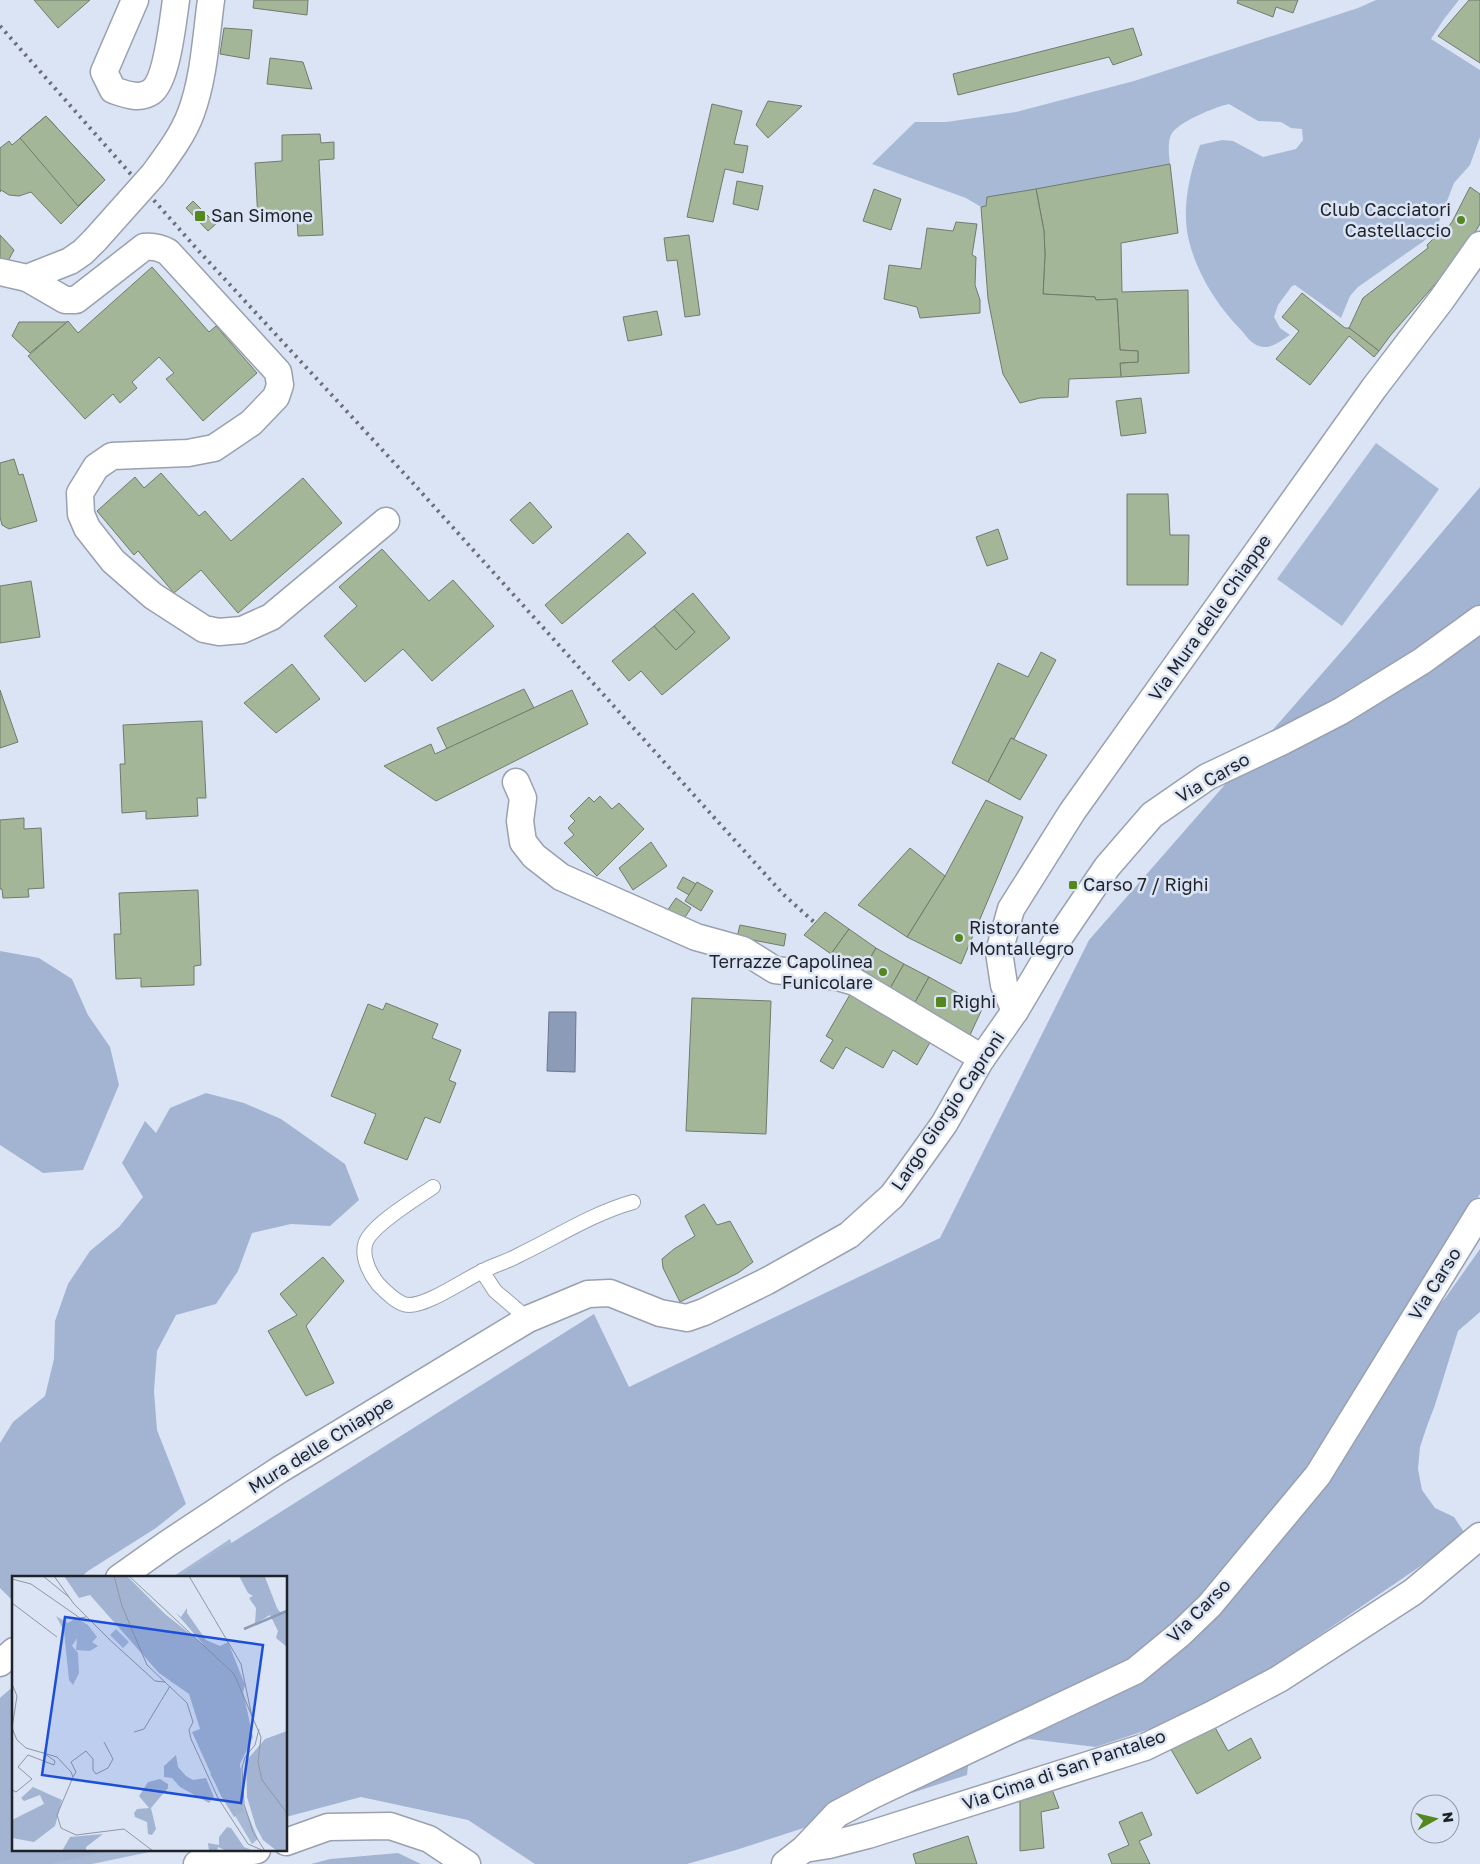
<svg xmlns="http://www.w3.org/2000/svg" width="1480" height="1864" font-family="'Golos Text',sans-serif">
<style>
.green{fill:#a8b9d6}
.forest{fill:#a3b4d2}
.water{fill:#8b9bb8;stroke:#6b778d}
.building{fill:#a4b698;stroke:#717a6c}
.lines{fill:none;stroke-linecap:round;stroke-linejoin:round}
.service-casing{stroke:#99a1b0;stroke-width:16}
.minor-casing{stroke:#99a1b0;stroke-width:29}
.service{stroke:#fff;stroke-width:14}
.minor{stroke:#fff;stroke-width:26}
.rail{stroke:#6a6f79;stroke-width:4;stroke-dasharray:2.5 5;stroke-linecap:butt}
.minor-bridge-casing{stroke:#99a1b0;stroke-width:29;stroke-linecap:butt}
.minor-bridge{stroke:#fff;stroke-width:26}
.poi-dot{fill:#54871e;stroke:#dbe4f4;stroke-width:2}
.labels{text-anchor:middle;stroke-width:5;stroke-linejoin:round;paint-order:stroke}
.poi-label{font-size:18px;fill:#1f2228;stroke:#dbe4f4;text-anchor:start}
.street-label{font-size:18px;fill:#1f2228;stroke:#dbe4f4}
.inset-river{fill:none;stroke:#8b9bb8;stroke-width:2.5}
.inset-road{fill:none;stroke:#9096a2;stroke-width:1}
.view{fill:#1d4ed8;fill-opacity:0.15;stroke:#1d4ed8;stroke-width:2.5}
.inset-edge{fill:none;stroke:#1f2228;stroke-width:2.5}
</style>
<rect width="100%" height="100%" fill="#dbe4f4"/>
<g class="green">
<path d="M1376,0H1459L1444,19L1431,39L1480,70V137L1470,165L1454,183L1439,222L1424,241L1358,287L1350,296L1341,318L1295,285L1292,286L1278,305L1274,317L1280,328L1290,335C1280,341 1271,350 1259,346C1252,344 1246,336 1242,331C1216,305 1193,268 1187,231C1183,202 1190,173 1200,145L1222,140L1233,141L1263,157L1296,149L1303,140L1302,129L1291,128L1281,122L1258,121L1229,104C1215,107 1181,121 1172,133C1167,141 1169,155 1170,164L1042,189L987,197L986,206L981,207L966,198L872,164L915,122H946L1016,112L1134,81L1358,8Z"/>
<path d="M1376,443L1439,489L1342,626L1277,579Z"/>
<path d="M230,1539L243,1578H171Z"/>
<path d="M14,1686V1850H159L92,1864H0V1698Z"/>
</g>
<g class="forest">
<path d="M1480,487V1194L1408,1317L1423,1324L1446,1297L1480,1249V1312L1458,1331L1435,1405L1427,1426L1420,1447L1418,1469L1422,1490L1435,1508L1454,1517L1466,1535L1270,1669L1168,1723L1096,1747L1029,1739L969,1757L967,1775L736,1850L687,1864H535L468,1820L361,1797L286,1817V1578H176L594,1314L629,1387L940,1238L1089,940L1347,645Z"/>
<path d="M0,951L39,958L72,979L88,1015L110,1047L119,1085L83,1170L43,1173L0,1145Z"/>
<path d="M206,1093L244,1103L281,1119L345,1164L359,1200L330,1226L291,1224L252,1233L238,1271L216,1304L176,1315L157,1351L154,1391L157,1430L186,1504L156,1528L88,1571L80,1578H14V1602L0,1588V1443L13,1422L45,1396L54,1359L55,1321L68,1284L90,1251L119,1227L143,1197L122,1163L145,1121L156,1133L170,1108Z"/>
<path d="M14,1686V1850H112L50,1864H0V1698Z"/>
<path d="M398,1853L421,1864H311L330,1859Z"/>
</g>
<path class="water" d="M549,1012H576L575,1072L547,1071Z"/>
<g class="building">
<path d="M34,0H90L58,28Z"/>
<path d="M254,0H308L307,15L253,8Z"/>
<path d="M1238,0H1298L1293,13L1276,7L1273,17L1237,3Z"/>
<path d="M1469,0H1480V63L1438,36Z"/>
<path d="M224,28L252,30L249,59L220,54Z"/>
<path d="M1133,28L1142,55L1113,65L1109,57L958,95L953,74Z"/>
<path d="M270,58L303,62L312,89L267,84Z"/>
<path d="M768,101L802,106L768,138L756,125Z"/>
<path d="M712,104L742,111L734,144L748,146L743,173L725,169L713,222L687,217Z"/>
<path d="M46,116L105,180L61,224L31,192L19,196L9,195L1,190L0,192V148L9,141L12,145Z"/>
<path d="M46,116L105,180L78,206L20,138Z"/>
<path d="M320,134L321,143L334,142V159L319,160L323,235L298,236L297,219L258,221L255,163L282,161V135Z"/>
<path d="M1170,164L1178,233L1121,243L1122,292L1188,290L1189,373L1121,377L1120,363L1138,362V351L1120,350L1117,299L1096,300L1095,297L1043,294L1045,255L1044,231L1036,189Z"/>
<path d="M737,181L763,186L758,210L733,204Z"/>
<path d="M1470,187L1480,194V224L1467,245L1449,268L1390,336L1379,351L1349,328L1363,298L1428,248L1427,245L1441,231L1444,232L1452,222Z"/>
<path d="M874,189L901,199L891,230L863,221Z"/>
<path d="M1036,189L1044,231L1045,255L1043,294L1095,297L1096,300L1117,299L1120,350L1138,351V362L1120,363L1121,377L1069,379L1068,397L1040,398L1020,403L1003,374L999,355L988,299L981,207L986,206L987,197Z"/>
<path d="M193,201L216,224L208,231L186,208Z"/>
<path d="M956,222L977,224L972,255L976,257L975,285L980,300V313L920,318L917,307L884,299L889,265L921,269L927,228L953,231Z"/>
<path d="M0,235L14,250L8,261L0,259Z"/>
<path d="M689,235L700,315L685,317L677,260L667,261L664,238Z"/>
<path d="M152,267L209,332L216,326L257,373L203,421L166,379L174,373L159,357L132,382L137,388L120,403L113,394L85,419L28,356L68,321L78,333Z"/>
<path d="M1302,293L1345,328H1349L1379,351L1374,357L1349,336L1310,385L1276,359L1299,331L1282,317Z"/>
<path d="M657,311L662,335L628,341L623,317Z"/>
<path d="M19,322H67L30,353L12,336Z"/>
<path d="M1141,398L1146,433L1121,436L1116,401Z"/>
<path d="M14,459L19,475L23,474L37,521L9,529L2,525L0,517V463Z"/>
<path d="M161,473L199,516L205,511L231,541L303,478L342,523L238,613L201,570L174,593L138,551L134,555L97,511L135,477L144,488Z"/>
<path d="M1127,494H1168L1170,535H1189L1188,585H1127Z"/>
<path d="M530,502L552,527L533,544L510,520Z"/>
<path d="M998,529L1008,559L987,566L976,537Z"/>
<path d="M628,533L646,553L562,624L545,605Z"/>
<path d="M382,549L429,601L453,580L494,626L432,681L403,649L365,682L324,636L357,606L339,587Z"/>
<path d="M31,581L40,637L0,643V586Z"/>
<path d="M693,593L730,638L662,695L641,671L629,681L612,661L654,626L676,650L695,632L674,609Z"/>
<path d="M674,609L695,632L676,650L654,626Z"/>
<path d="M1041,652L1056,660L1014,739L1011,738L988,782L952,763L998,663L1028,677Z"/>
<path d="M292,664L320,699L276,733L244,703Z"/>
<path d="M524,689L534,708L447,749L437,728Z"/>
<path d="M0,690L18,742L0,748Z"/>
<path d="M572,690L588,724L436,801L384,766L431,744L435,754Z"/>
<path d="M202,721L206,798H197L198,816L146,819V811L122,813L120,764H125L123,725Z"/>
<path d="M1011,738L1047,755L1020,800L988,782Z"/>
<path d="M600,796L612,809L619,803L644,829L597,876L564,843L574,835L568,828L575,821L570,816L589,797L594,802Z"/>
<path d="M986,800L1023,817L961,964L907,937L945,876Z"/>
<path d="M24,818V829L41,828L44,888L28,889L29,897L3,898L2,889H0V820Z"/>
<path d="M651,842L667,866L633,890L619,868Z"/>
<path d="M910,848L945,876L907,937L858,905Z"/>
<path d="M683,877L696,884L689,895L677,888Z"/>
<path d="M697,882L713,891L701,911L685,901Z"/>
<path d="M198,890L201,965L194,966V985L141,987V978L116,979L114,934H121L119,893Z"/>
<path d="M676,898L691,908L682,922L665,914Z"/>
<path d="M825,912L849,929L831,954L804,935Z"/>
<path d="M740,925L786,934L784,946L737,937Z"/>
<path d="M849,929L876,948L861,974L831,954Z"/>
<path d="M876,948L904,964L889,990L861,974Z"/>
<path d="M904,964L929,977L914,1004L889,990Z"/>
<path d="M929,977L983,1007L970,1035L914,1004Z"/>
<path d="M852,991L932,1039L917,1065L893,1050L883,1068L846,1047L833,1069L820,1061L833,1040L826,1036Z"/>
<path d="M692,998L771,1001L766,1134L686,1131Z"/>
<path d="M386,1003L438,1024L432,1038L461,1050L449,1080L456,1083L440,1123L425,1117L407,1160L364,1143L376,1114L331,1096L368,1004L383,1010Z"/>
<path d="M704,1204L717,1225L730,1221L753,1262L738,1273L680,1302L663,1268L662,1259L674,1249L695,1236L685,1216Z"/>
<path d="M323,1257L344,1281L306,1326L334,1383L306,1396L268,1331L297,1315L280,1294Z"/>
<path d="M1212,1722L1228,1751L1251,1738L1261,1758L1197,1794L1169,1746Z"/>
<path d="M1050,1784L1059,1808L1041,1812L1044,1848L1020,1851V1792Z"/>
<path d="M1142,1812L1152,1835L1139,1841L1150,1864H1112L1108,1854L1129,1845L1119,1822Z"/>
<path d="M968,1836L977,1864H916L913,1854Z"/>
</g>
<g class="lines">
<g class="service-casing">
<g id="service">
<path d="M433,1187C417,1198 368,1227 365,1245C362,1258 370,1274 378,1284C385,1291 398,1305 409,1305C428,1305 462,1281 481,1272C493,1265 507,1262 519,1255C557,1237 591,1214 633,1202"/>
<path d="M482,1271L495,1291L528,1319"/>
</g>
</g>
<g class="minor-casing">
<g id="minor">
<path d="M135,0L104,72L113,90C125,94 139,100 151,92C167,81 173,20 176,0"/>
<path d="M153,175C167,156 183,135 191,113C204,78 206,37 211,0"/>
<path d="M0,272L27,278L70,261L83,252L95,240"/>
<path d="M27,278L65,300H76L144,247C153,246 159,247 168,252L278,372L280,385L276,397L251,423L214,448L188,453L112,456L96,467L80,493L81,514L87,528L113,561L153,596L204,629L219,632L242,630L271,617L386,521"/>
<path d="M516,782L523,798L520,821L523,842L534,856L561,877L696,937L743,950L775,970L838,977L855,982L982,1058"/>
<path d="M1015,1011L1004,985L999,952L1011,909L1072,812L1374,388L1442,299L1480,245"/>
<path d="M119,1578L167,1544L279,1470L528,1319L588,1294L610,1293L660,1313L687,1318L704,1312L767,1281L849,1235L892,1196L904,1180L944,1124L980,1061L1015,1011L1056,942L1107,867L1152,815L1207,777L1283,741L1341,711L1422,661L1480,619"/>
<path d="M0,1663L14,1651"/>
<path d="M286,1842L328,1827L390,1826L429,1839L467,1864"/>
<path d="M804,1849L829,1845L868,1835L1145,1747L1211,1715L1279,1679L1413,1592L1480,1536"/>
<path d="M197,1864L257,1850"/>
<path d="M785,1864L804,1849L837,1814L873,1795L1135,1671L1180,1634L1210,1605L1318,1475L1480,1212"/>
</g>
</g>
<use href="#service" class="service"/>
<use href="#minor" class="minor"/>
<path class="rail" d="M0,26L196,248L412,482L783,894L815,923"/>
<g class="minor-bridge-casing">
<path id="minor-bridge" d="M95,240L153,175"/>
</g>
<use href="#minor-bridge" class="minor-bridge"/>
</g>
<g class="poi-dot">
<rect x="194" y="210" width="12" height="12" rx="2.5"/>
<circle cx="1461" cy="220" r="5"/>
<rect x="1068" y="880" width="10" height="10" rx="2.5"/>
<circle cx="959" cy="938" r="5"/>
<circle cx="883" cy="972" r="5"/>
<rect x="935" y="996" width="12" height="12" rx="2.5"/>
</g>
<g class="labels">
<g class="poi-label">
<text x="1451" y="216" text-anchor="end">Club Cacciatori<tspan x="1451" dy="21">Castellaccio</tspan></text>
<text x="211" y="222">San Simone</text>
<text x="1083" y="891">Carso 7 / Righi</text>
<text x="969" y="934">Ristorante<tspan x="969" dy="21">Montallegro</tspan></text>
<text x="873" y="968" text-anchor="end">Terrazze Capolinea<tspan x="873" dy="21">Funicolare</tspan></text>
<text x="952" y="1008">Righi</text>
</g>
<g class="street-label">
<text transform="translate(1210 618) rotate(-55)" y="6">Via Mura delle Chiappe</text>
<text transform="translate(1213 778) rotate(-30)" y="6">Via Carso</text>
<text transform="translate(948 1111) rotate(-56)" y="6">Largo Giorgio Caproni</text>
<text transform="translate(1435 1284) rotate(-58)" y="6">Via Carso</text>
<text transform="translate(321 1445) rotate(-32)" y="6">Mura delle Chiappe</text>
<text transform="translate(1199 1611) rotate(-45)" y="6">Via Carso</text>
<text transform="translate(1064 1770) rotate(-19)" y="6">Via Cima di San Pantaleo</text>
</g>
</g>
<g transform="translate(12 1576)">
<rect width="275" height="275" fill="#dbe4f4"/>
<path d="M44,40L56,47L64,42L76,49L85,61L80,66L86,70L78,75L64,74L65,62L60,70L66,77L67,97L61,109L57,104L52,55ZM104,53L117,66L111,72L98,59ZM229,192L231,227L246,263L240,268L198,198Z" fill="#a8b9d6"/>
<path d="M52,0H115L153,38L192,69L164,37L169,41L175,32V37L194,64L208,70L216,66L233,109L231,116L241,161L228,188L231,235L222,241L209,220L180,156L188,153L177,118L147,97L78,19L67,22ZM227,0L253,1L265,32L268,36L275,34V71L264,62L266,55L258,39L243,48L244,32L237,22L241,20L236,17ZM275,155V275H265L251,264L244,251L235,221L234,185L253,163ZM164,179L166,191L174,200L181,204L194,202L202,221L197,227L168,211L160,202L152,201V190ZM148,203L156,208V212L139,232L144,253L140,259L136,258L135,246L123,241L122,237L125,233L137,232L127,220L136,206ZM21,211L50,224L43,250L22,266L0,262V244L32,228L28,219L12,225L9,222ZM215,251L219,252L232,271L242,275H215L206,271L205,275H197L196,267L207,269V261ZM91,258L74,271V275H50L58,261Z" fill="#a3b4d2"/>
<path class="inset-river" d="M232,53L275,35"/>
<path class="inset-road" d="M31,0L58,22M42,0L62,28L98,64L143,105L153,106M102,0L110,30L135,89L175,127L181,146L177,154L179,163L206,222L236,268L252,275M117,0L222,98L249,161L246,186L250,204L275,237M177,0L229,88L240,141M0,3L19,8L68,42L74,41M0,27L45,61M0,108L5,120L0,152L5,164L14,172L45,181L59,196L61,201L45,239L49,252L64,259L112,253L141,275M247,153L243,169L233,181L230,192L232,228L241,256L253,275M122,156L132,153L158,110M61,201L64,196L59,186L74,175L81,183V194L84,198L96,192L101,183L92,166M0,214L4,216L20,203L6,191L16,179L42,189L43,185L30,176"/>
<path class="view" d="M53,41L251,69L229,227L30,199Z"/>
<rect width="275" height="275" class="inset-edge"/>
</g>
<g transform="translate(1435 1819) rotate(82)"><circle r="24" fill="#dbe4f4" stroke="#9096a2"/>
<path d="M0-4L9 19L0 12L-9 19Z" fill="#54871e"/>
<text y="-8" font-size="14" font-weight="bold" text-anchor="middle" fill="#1f2228">N</text>
</g>
</svg>
